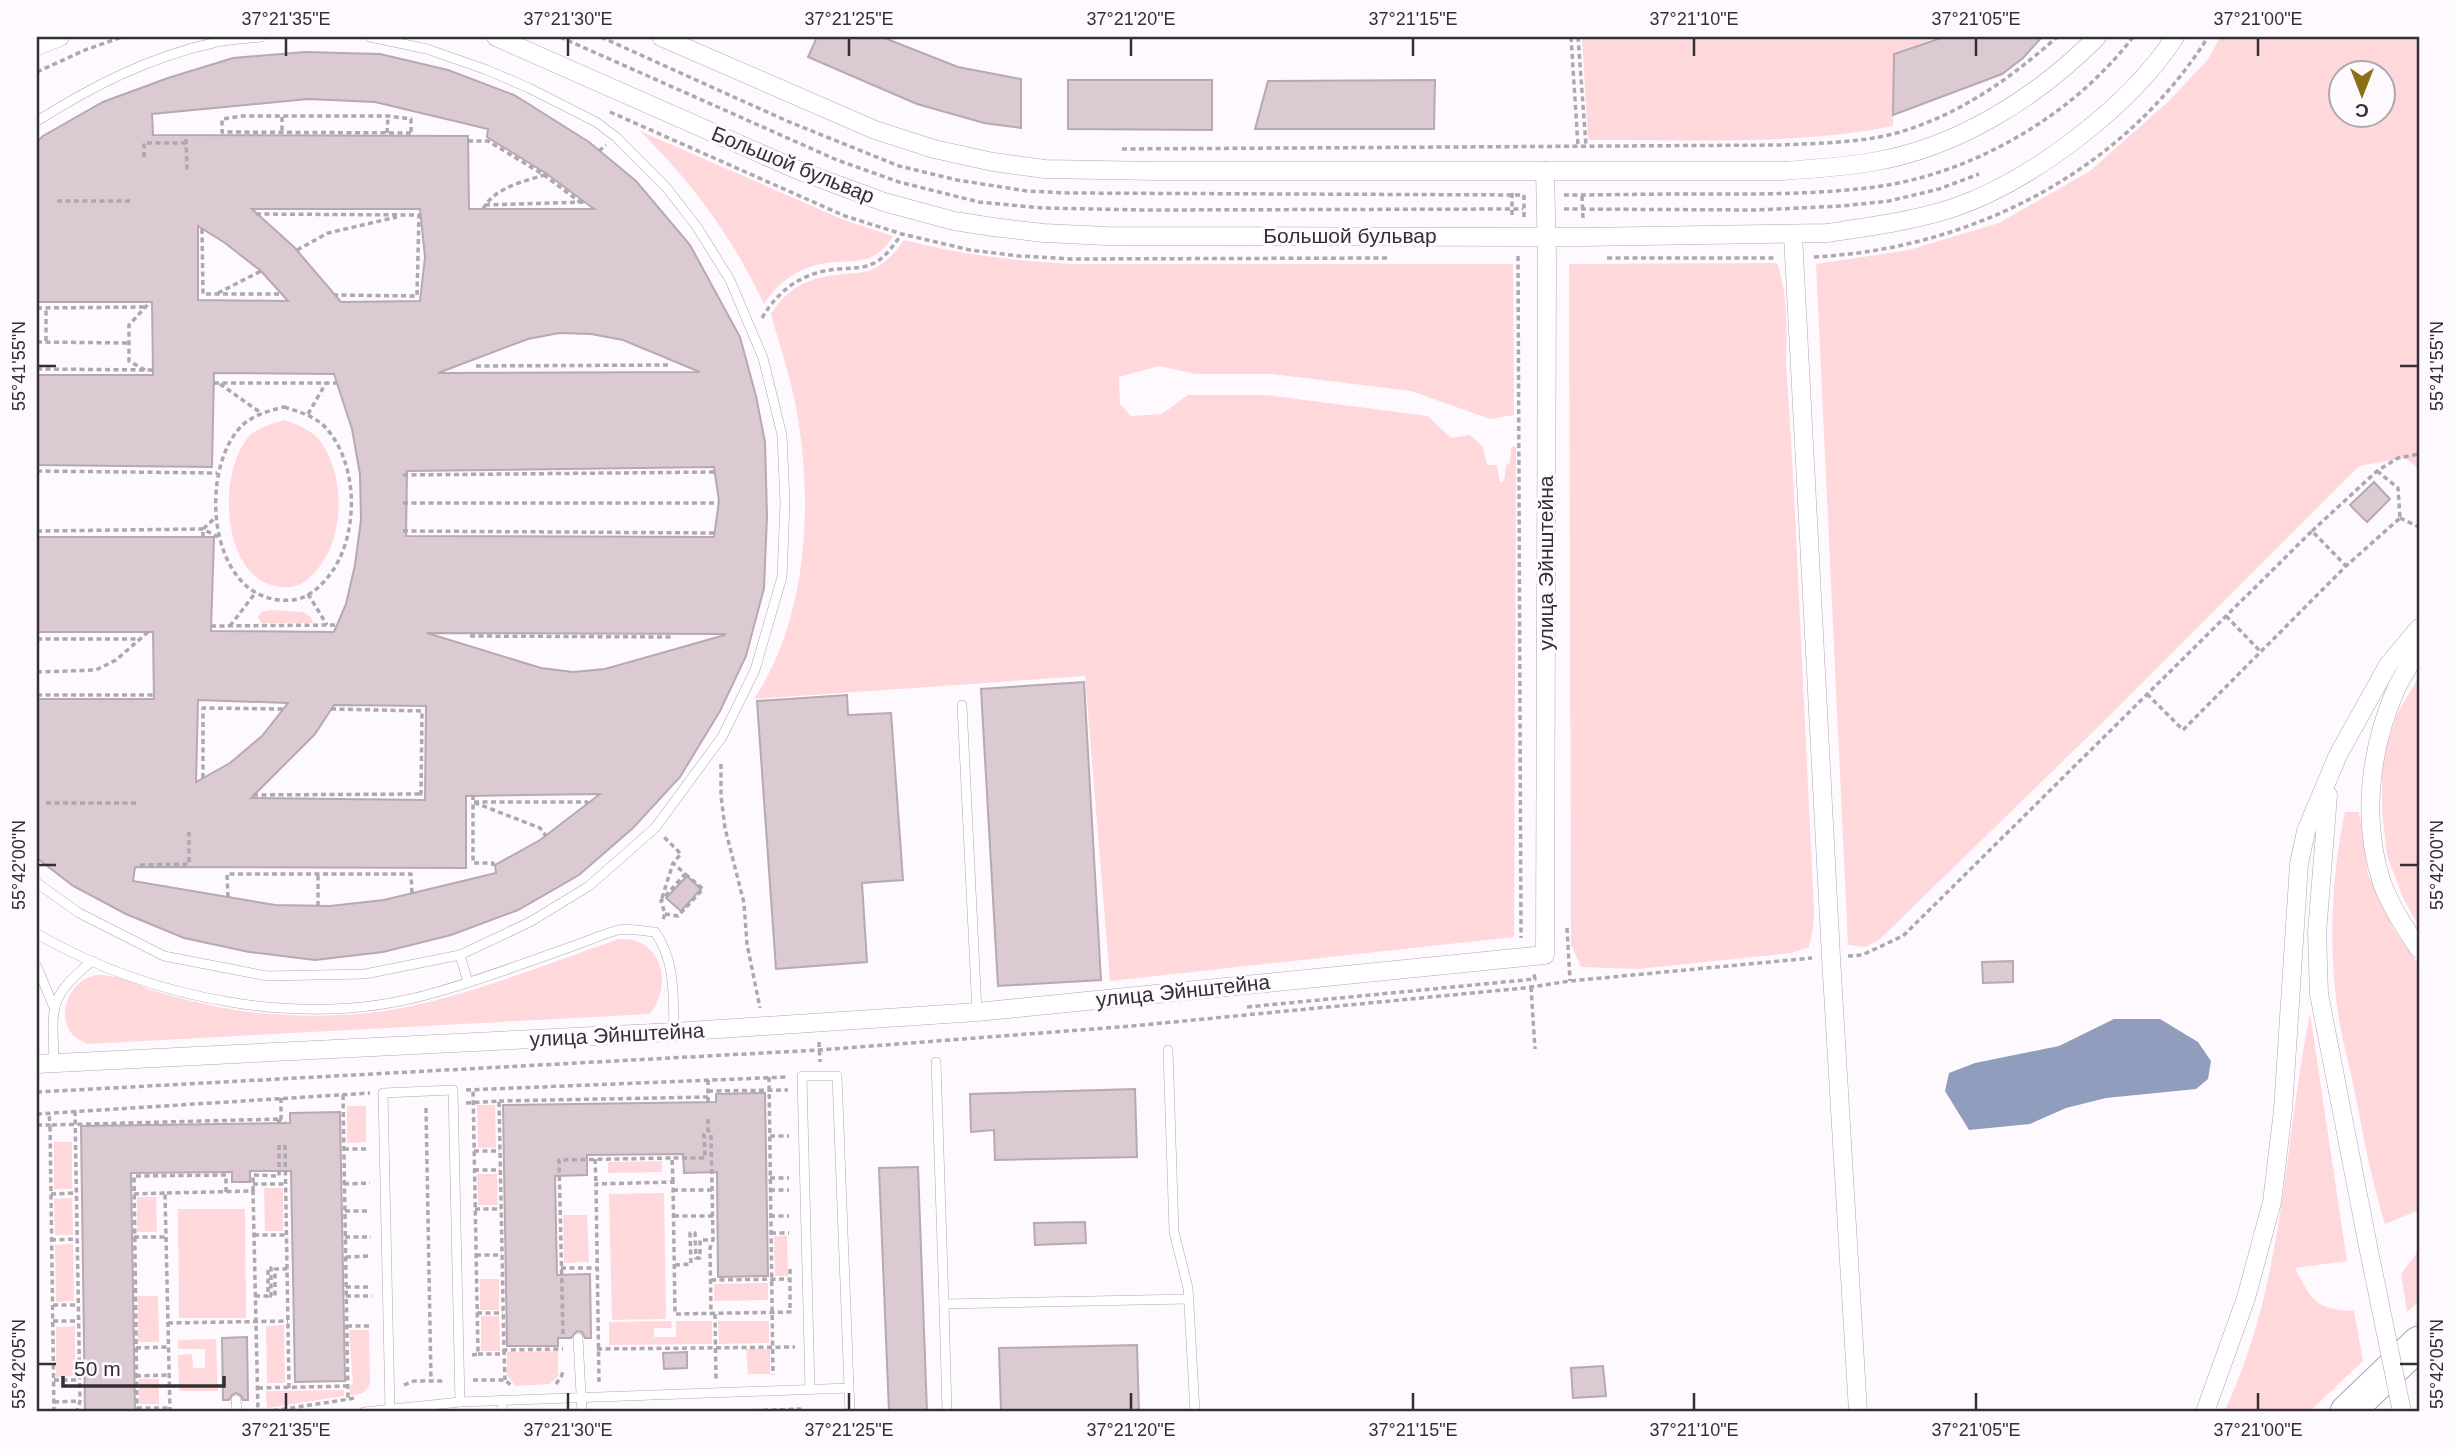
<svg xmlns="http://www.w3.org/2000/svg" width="2456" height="1449" font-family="Helvetica,sans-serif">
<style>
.green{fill:#ffd8dc;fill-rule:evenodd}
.water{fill:#919dbc}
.building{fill:#dbcad2;stroke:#b8a8b0;stroke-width:2;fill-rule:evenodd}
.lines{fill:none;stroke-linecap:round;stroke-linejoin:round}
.lane-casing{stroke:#b0a5b2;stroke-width:10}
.street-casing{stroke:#b0a5b2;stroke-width:19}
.highway-casing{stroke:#b0a5b2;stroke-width:35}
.path{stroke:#ada8ae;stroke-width:3.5;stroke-dasharray:5 3.5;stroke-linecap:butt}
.lane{stroke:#fff;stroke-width:9}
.street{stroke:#fff;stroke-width:18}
.highway{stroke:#fff;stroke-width:33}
.street-bridge-casing{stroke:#b0a5b2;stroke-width:19;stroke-linecap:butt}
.street-bridge{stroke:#fff;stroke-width:18}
.ticks{fill:none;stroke:#342f35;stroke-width:2.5}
.labels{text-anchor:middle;stroke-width:6;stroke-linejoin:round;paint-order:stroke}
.street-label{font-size:21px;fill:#342f35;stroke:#fef9ff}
.neatline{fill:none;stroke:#342f35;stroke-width:2.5}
.ticks-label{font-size:18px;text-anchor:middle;fill:#342f35}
</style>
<rect width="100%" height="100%" fill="#fef9ff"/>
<g class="green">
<path d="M1582,37H1939L1893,53V126C1793,146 1689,139 1588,140Z"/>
<path d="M2220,37H2419V469L2405,458L2359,466L2101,724L1879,940L1865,947L1848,945L1816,264L1909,250L1999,223L2090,171L2170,100L2209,58ZM2340,74H2382V116H2340Z"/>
<path d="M640,131L844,220L893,236C873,269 851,258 820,264C796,270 777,283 764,304C731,235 694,185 640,131Z"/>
<path d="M904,240C961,255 1016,261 1074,264H1513L1514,415L1490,419L1411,391L1272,374H1196L1159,366L1119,377L1120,404L1131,416L1162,414L1188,395H1266L1428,416L1451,438L1470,435L1483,447L1487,465H1497L1500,483L1504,481L1506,465L1510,463L1511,447L1516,446L1514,937L1110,981L1085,676L754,699C810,615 814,493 794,397C788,369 778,341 771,314C789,285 811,277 845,274C856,273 867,273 877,267C888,261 897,250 904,240Z"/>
<path d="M1777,263C1788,294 1787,329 1786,362L1793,473L1814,911L1813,928L1809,947L1791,953L1638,969L1581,967L1571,945L1569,264Z"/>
<path d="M284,420C302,426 317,432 326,450C345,485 343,539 317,570C310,578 301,586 291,587C223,593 215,479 247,439C256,428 271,424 284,420Z"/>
<path d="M271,610L303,612L311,617L313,623H261L258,617L261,612Z"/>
<path d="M2419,677V927L2404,900L2387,856L2382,811V761L2397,714Z"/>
<path d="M2345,812H2359L2368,874L2394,930L2419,965V1210L2385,1224C2371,1179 2363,1134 2354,1088C2349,1065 2343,1042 2339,1020C2328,952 2331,878 2345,812Z"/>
<path d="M619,939C624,939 631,939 636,941C667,952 668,992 650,1014L87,1044C83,1041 76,1039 73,1035C54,1014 72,976 99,975C118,974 136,985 154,991C188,1001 223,1009 258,1013C303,1017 351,1017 396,1009C472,995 546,964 619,939Z"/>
<path d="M2310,1013L2347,1261L2295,1268C2312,1301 2315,1309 2354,1311L2363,1361L2309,1412H2224C2285,1284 2283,1149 2310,1013Z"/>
<path d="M477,1105H495L496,1148H478Z"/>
<path d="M347,1106H366V1142L347,1143Z"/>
<rect x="54" y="1142" width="18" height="47"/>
<path d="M662,1161V1172L608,1173V1162Z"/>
<path d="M477,1174H497L498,1205H478Z"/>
<path d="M264,1188H283V1231H265Z"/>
<path d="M664,1193L666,1319L612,1320L609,1194Z"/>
<path d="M137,1197H156L157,1232H137Z"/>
<path d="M72,1198L73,1235H55L54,1199Z"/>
<path d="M178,1209H245L246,1318H179Z"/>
<path d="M563,1215H587L589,1262L564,1263Z"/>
<path d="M774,1236H787L788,1276H775Z"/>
<path d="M73,1244L74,1301L56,1302L55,1245Z"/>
<path d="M2419,1250V1301L2407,1312L2401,1274Z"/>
<rect x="480" y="1279" width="19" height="31"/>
<path d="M768,1283V1300L714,1301V1284Z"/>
<path d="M138,1296H158L159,1342H138Z"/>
<path d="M481,1316H499L500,1351H481Z"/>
<path d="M671,1321L672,1328H654V1337H676V1321H712V1344L609,1345V1322Z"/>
<path d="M718,1321H769V1343L719,1344Z"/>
<path d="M284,1325L285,1383H267L266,1326Z"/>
<path d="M75,1326V1376L56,1377V1327Z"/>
<path d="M349,1330H369L370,1383C365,1393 361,1395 350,1395V1385H353Z"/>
<path d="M216,1339L218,1391H179L178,1355L192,1354L193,1368H205V1349H178V1340Z"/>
<path d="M746,1349H770V1374H748Z"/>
<path d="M558,1351V1376L550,1384L516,1386L507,1376V1352Z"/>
<rect x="139" y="1379" width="20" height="25"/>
<path d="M344,1390V1396L267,1408L266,1391Z"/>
</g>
<path class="water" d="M2114,1019H2160L2198,1042L2211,1061L2208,1079L2196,1089L2106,1098L2066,1108L2030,1124L1969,1130L1945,1091L1949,1073L1975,1063L2059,1046Z"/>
<g class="building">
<path d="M817,37H882L958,67L1021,79V128L984,123L917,104L808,57Z"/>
<path d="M1944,37H2042L2023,58L2002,74L1893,115L1894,54Z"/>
<path d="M305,52L380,54L448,70L514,95L589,142L636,181L690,245L740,337L756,396L765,442L767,516L764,588L746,656L720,711L680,777L633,828L579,875L518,910L451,935L383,952L315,960L249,952L184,938L126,914L73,886L37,858V699H154L153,632H37V537H214L211,631L334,632L346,604L355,565L361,520L360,474L352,429L334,374L214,373L212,467L37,465V375H153L152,302H37V142L43,136L103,102L168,78L233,58ZM308,99L375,102L488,129L487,137L547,174L594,209H469L468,136L153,135L152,114ZM252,209H420L425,257L420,301L341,302L294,247ZM198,226L225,243L261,271L288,301L198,300ZM559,333L591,334L623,340L700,372L438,373L528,339ZM714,467L719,501L714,537L406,536L407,471ZM427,633L725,634V635L605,669L573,672L541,668ZM198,700L288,703L262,736L230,763L196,782ZM334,705L426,706L425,800L251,798L315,734ZM600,794L540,840L495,865L496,873L384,900L330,906L275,905L133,881L135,867L466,868V796Z"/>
<path d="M1068,80H1212V130L1068,129Z"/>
<path d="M1435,80L1434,129H1255L1268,81Z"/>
<path d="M2374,482L2390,499L2367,522L2350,505Z"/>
<path d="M1084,682L1101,980L998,986L981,689Z"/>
<path d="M847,695L848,715L891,713L903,880L862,883L867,962L776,969L757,701Z"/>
<path d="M687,876L701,889L681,911L666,898Z"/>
<path d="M2013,961V982L1983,983L1982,962Z"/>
<path d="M1135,1089L1137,1157L995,1160L994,1130L971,1132L970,1094Z"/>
<path d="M765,1093L768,1276L718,1277L717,1172L684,1173L683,1154L587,1155V1175L555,1176L557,1275L590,1274L591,1338H585L582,1332L577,1331L571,1338H558V1346H507L503,1105L716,1102V1094Z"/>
<path d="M340,1112L345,1381L295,1382L291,1171H250V1182H232V1172L131,1173L135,1412H85L81,1126L290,1123V1113Z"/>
<path d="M918,1167L927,1412H889L879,1168Z"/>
<path d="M1085,1222L1086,1243L1035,1245L1034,1223Z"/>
<path d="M247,1337L248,1400H243L241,1396L236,1393L232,1395L229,1400H223L222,1338Z"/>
<path d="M1137,1345L1139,1412H1001L999,1348Z"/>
<path d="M687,1352V1368L664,1369L663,1353Z"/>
<path d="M1603,1366L1606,1396L1573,1398L1571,1368Z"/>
</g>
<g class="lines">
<g class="lane-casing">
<g id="lane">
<path d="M37,121C91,87 149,57 213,43C228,39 245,39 261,37"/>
<path d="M962,705L977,1012"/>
<path d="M37,883L79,913L164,956L267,976L365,974L460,955L530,922L589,886L655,828L722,737L755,670L782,577L785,503L782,435L763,358L730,280L697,227L666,187L616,137L596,122L529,88L487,70L427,49L370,37"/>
<path d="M37,934C153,1000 307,1031 437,992C483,979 528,962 573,946C588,941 603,934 618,930C629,928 643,931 655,932C676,961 673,998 674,1032"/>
<path d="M460,955L468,982"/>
<path d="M37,967L53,1005"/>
<path d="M1168,1050L1174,1232L1188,1288L1195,1412"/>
<path d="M936,1062L944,1304"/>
<path d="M54,1063C53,1007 46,999 92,961"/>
<path d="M578,1338L582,1412"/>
<path d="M849,1388L850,1412"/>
<path d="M236,1400L237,1412"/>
<path d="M502,1400V1412"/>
<path d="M390,1409L383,1093L453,1090L460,1402"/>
<path d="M364,1412L460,1402L849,1388L837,1076H802L810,1389"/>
<path d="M947,1412L944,1304L1188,1299"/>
</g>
</g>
<g class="street-casing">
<g id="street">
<path d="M496,37L800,171L884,202L954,221L993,227L1044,233L1107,236L1583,237L1827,233C1869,227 1913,221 1953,208C2032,181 2130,106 2175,37"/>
<path d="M661,37L875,130L934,149L993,162L1045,169L1156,171H1782C1812,169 1842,167 1872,162C1957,148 2038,97 2097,37"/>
<path d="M37,46L60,37"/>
<path d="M1793,235L1831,957L1858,1412"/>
<path d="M2419,650C2412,662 2403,674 2397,687C2370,747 2361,820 2382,883C2391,907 2405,928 2419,949"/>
<path d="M2328,795L2317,933L2319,994L2368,1246"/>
<path d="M37,1064L674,1032L977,1012L1545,955L1547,258L1545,171"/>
<path d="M2205,1412L2246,1298L2272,1202L2283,1110L2299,864L2306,831L2338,755L2388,665L2419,628"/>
</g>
</g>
<g class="highway-casing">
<path id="highway" d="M2347,1412L2419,1343"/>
</g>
<g class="path">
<path d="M560,37L837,160L899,182L979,202L1042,208L1143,210L1523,209"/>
<path d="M601,37L787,121L899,166L957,180L1027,191L1068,193L1524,195"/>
<path d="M1571,37L1578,146"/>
<path d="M1578,37L1586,146"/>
<path d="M37,72L85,50L122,37"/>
<path d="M610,112L845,216L902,234L970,250L1019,256L1073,259L1387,258"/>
<path d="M282,117V132"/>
<path d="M387,133L388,116"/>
<path d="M411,133L222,132V119L243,116H388L411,119V136"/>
<path d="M186,139L187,171"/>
<path d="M468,141H488L544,175L580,202"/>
<path d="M1122,149L1781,145C1818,143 1857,143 1893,134C1956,117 2009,80 2057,37"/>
<path d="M599,151L606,145"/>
<path d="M144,157V143H186"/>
<path d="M1512,193V217"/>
<path d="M1524,195V220"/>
<path d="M1564,195C1604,195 1645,194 1686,194C1746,194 1807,195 1867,188C1968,177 2072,117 2133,37"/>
<path d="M1582,196L1583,219"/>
<path d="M57,201H131"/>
<path d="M485,205L585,202"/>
<path d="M483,209C496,186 524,182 547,174"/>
<path d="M1564,209L1756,210L1842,206L1889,201L1939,189L1979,174"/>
<path d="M256,214L419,215L417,296L335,295"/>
<path d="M202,229L203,294H282"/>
<path d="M297,250L328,233L397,217"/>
<path d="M1518,256L1521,938"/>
<path d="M1814,257C1971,249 2123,172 2208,37"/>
<path d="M1607,258H1774"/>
<path d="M218,293L261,271"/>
<path d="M37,308L144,307"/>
<path d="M762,318C779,289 803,272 838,269C851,268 864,269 876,262C887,256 894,244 902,234"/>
<path d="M46,341V308"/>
<path d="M37,342L129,343"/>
<path d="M476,366L670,365"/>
<path d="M37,369L153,370"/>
<path d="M145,370L129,361V325L150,302"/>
<path d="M214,383H337"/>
<path d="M220,384L261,413"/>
<path d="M284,407C300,412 315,416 326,428C360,466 359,539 328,577C319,588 308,598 293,600C211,608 197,479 238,430C249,416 268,411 284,407Z"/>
<path d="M308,414L326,383"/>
<path d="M37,471L217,473"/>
<path d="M2377,471L2398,488L2400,518"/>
<path d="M403,475L715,472"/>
<path d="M403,503H718"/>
<path d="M2400,518L2419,527"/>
<path d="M37,531L203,529L218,537"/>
<path d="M403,531L715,533"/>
<path d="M2312,531L2377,471L2398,458L2419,454"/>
<path d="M203,537V529L216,517"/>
<path d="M308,594L327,625"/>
<path d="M2226,616L2261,652"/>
<path d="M211,626L337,625"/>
<path d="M230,626L256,592"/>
<path d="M470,636L671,637"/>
<path d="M37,639H140"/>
<path d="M37,672L96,670L116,660L148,632"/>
<path d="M2147,694L2183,730L2346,566L2400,518"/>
<path d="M37,695H153"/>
<path d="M331,709L422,711L421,794H425"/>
<path d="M721,764V796L725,828L744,903L747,944L760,1008"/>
<path d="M203,778V708L284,709"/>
<path d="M253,795L421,794"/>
<path d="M473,795V802L540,828L546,836"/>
<path d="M46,803H139"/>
<path d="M140,865L189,864V832"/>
<path d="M493,866V863H473V802H588"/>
<path d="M228,897L227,874H411L412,893"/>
<path d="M662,898L673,863"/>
<path d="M318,906V874"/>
<path d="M665,914L678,916L703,889L685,874"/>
<path d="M663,919L665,914L661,901L685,874L673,863L681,854L664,837"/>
<path d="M1567,928L1570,981"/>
<path d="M1848,956L1862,955L1903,936L2312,531L2346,566"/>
<path d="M1531,987L1535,1049"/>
<path d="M1247,1007L1535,979L1534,974"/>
<path d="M819,1042L820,1062"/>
<path d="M769,1077L773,1375"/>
<path d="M708,1080V1102"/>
<path d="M466,1090L787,1077"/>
<path d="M708,1091L788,1090"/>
<path d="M37,1092L819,1050L1132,1026L1524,988L1570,981L1812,958"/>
<path d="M343,1095L348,1399"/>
<path d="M281,1098V1119L285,1123"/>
<path d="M499,1101L708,1097"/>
<path d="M466,1103L499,1101L504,1350L563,1349"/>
<path d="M426,1108L431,1381"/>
<path d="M75,1111L80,1401L77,1412"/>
<path d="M37,1114L370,1093"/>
<path d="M708,1119V1130L711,1134L713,1240L710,1248L711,1314"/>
<path d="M37,1125H50L49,1113"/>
<path d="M770,1136H789"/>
<path d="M285,1145L289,1388"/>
<path d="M344,1149H369"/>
<path d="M474,1151H500"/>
<path d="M595,1159L596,1184"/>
<path d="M474,1170H500"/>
<path d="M770,1178H789"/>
<path d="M673,1182L672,1158H705L704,1134L708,1130"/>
<path d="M253,1184H286"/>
<path d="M344,1184L370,1183"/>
<path d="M673,1190H712"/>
<path d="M770,1190H789"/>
<path d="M253,1191V1175L279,1176V1145"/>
<path d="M51,1194L76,1193"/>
<path d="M134,1194L165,1193"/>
<path d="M475,1209H501"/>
<path d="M345,1211H370"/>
<path d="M674,1216H713"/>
<path d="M770,1216H789"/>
<path d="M771,1233H789"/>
<path d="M254,1235H287"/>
<path d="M134,1237H166"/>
<path d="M345,1237H371"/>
<path d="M51,1240L77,1239"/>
<path d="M476,1255H502"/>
<path d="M346,1257L371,1256"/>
<path d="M675,1265L691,1264L690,1233H695L696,1258H700V1240H713"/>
<path d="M561,1268H596"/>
<path d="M790,1269V1312"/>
<path d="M711,1280L789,1279"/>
<path d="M346,1287H371"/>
<path d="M255,1296H268V1268H271V1296H275V1269H287"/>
<path d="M346,1296H372"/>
<path d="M53,1305H78"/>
<path d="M477,1313H503"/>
<path d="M715,1314L716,1380"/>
<path d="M53,1321H78"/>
<path d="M168,1323L288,1321"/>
<path d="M347,1326H372"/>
<path d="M563,1334L559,1160L672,1158"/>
<path d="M136,1348L168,1347"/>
<path d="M597,1349L795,1347"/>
<path d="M504,1350L505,1380"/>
<path d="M478,1354H503"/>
<path d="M472,1355L478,1354L473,1089"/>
<path d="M136,1376L169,1375"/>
<path d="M54,1380H79"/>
<path d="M473,1380H505L512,1386"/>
<path d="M599,1382L596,1184L673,1182L675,1314L793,1312"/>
<path d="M556,1384L562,1375L563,1370"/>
<path d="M404,1385L414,1381H445"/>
<path d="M258,1388L348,1386"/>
<path d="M54,1402L80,1401"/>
<path d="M137,1408H170"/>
<path d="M54,1412L50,1125L281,1119L278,1123"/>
<path d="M137,1412L134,1176L226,1175V1192"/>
<path d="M170,1412L165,1193L253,1191L258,1412"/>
<path d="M265,1412L356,1398"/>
<path d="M712,1412L800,1409V1412"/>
</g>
<use href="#lane" class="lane"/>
<use href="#street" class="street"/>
<use href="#highway" class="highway"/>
<g class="street-bridge-casing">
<path id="street-bridge" d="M2368,1246L2402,1412"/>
</g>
<use href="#street-bridge" class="street-bridge"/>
</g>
<path class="ticks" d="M286,38V56M568,38V56M849,38V56M1131,38V56M1413,38V56M1694,38V56M1976,38V56M2258,38V56M38,366H56M2400,366H2418M38,865H56M2400,865H2418M38,1364H56M2400,1364H2418M286,1393V1410M568,1393V1410M849,1393V1410M1131,1393V1410M1413,1393V1410M1694,1393V1410M1976,1393V1410M2258,1393V1410"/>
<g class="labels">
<g class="street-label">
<text transform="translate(793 165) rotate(22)" y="7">Большой бульвар</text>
<text x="1350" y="243">Большой бульвар</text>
<text transform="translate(1546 563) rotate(-90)" y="7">улица Эйнштейна</text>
<text transform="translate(1183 991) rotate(-6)" y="7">улица Эйнштейна</text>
<text transform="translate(617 1035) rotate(-3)" y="7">улица Эйнштейна</text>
</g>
</g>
<rect width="2456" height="1449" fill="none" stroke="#fef9ff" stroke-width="77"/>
<g transform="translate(2362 94) rotate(180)"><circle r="33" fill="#fef9ff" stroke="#ada8ae" stroke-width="2"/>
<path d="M0-5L12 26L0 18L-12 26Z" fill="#8d6f13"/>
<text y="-10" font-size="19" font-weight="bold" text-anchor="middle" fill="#342f35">С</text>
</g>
<path d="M63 1376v10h161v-10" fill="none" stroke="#342f35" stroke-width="3.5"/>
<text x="74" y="1376" font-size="21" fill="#342f35" stroke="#fef9ff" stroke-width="5" paint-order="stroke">50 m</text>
<rect x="38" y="38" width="2380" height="1372" class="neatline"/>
<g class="ticks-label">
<text x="286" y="25">37°21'35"E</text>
<text x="568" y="25">37°21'30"E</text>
<text x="849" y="25">37°21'25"E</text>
<text x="1131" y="25">37°21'20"E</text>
<text x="1413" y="25">37°21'15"E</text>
<text x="1694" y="25">37°21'10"E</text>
<text x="1976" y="25">37°21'05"E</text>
<text x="2258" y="25">37°21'00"E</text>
<text transform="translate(2437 366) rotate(-90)" y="6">55°41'55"N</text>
<text transform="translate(19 366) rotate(-90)" y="6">55°41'55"N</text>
<text transform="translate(2437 865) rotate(-90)" y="6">55°42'00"N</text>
<text transform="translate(19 865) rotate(-90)" y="6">55°42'00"N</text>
<text transform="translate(2437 1364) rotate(-90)" y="6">55°42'05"N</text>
<text transform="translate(19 1364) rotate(-90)" y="6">55°42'05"N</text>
<text x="286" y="1436">37°21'35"E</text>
<text x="568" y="1436">37°21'30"E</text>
<text x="849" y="1436">37°21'25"E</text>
<text x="1131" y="1436">37°21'20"E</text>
<text x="1413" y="1436">37°21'15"E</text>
<text x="1694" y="1436">37°21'10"E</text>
<text x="1976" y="1436">37°21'05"E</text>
<text x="2258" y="1436">37°21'00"E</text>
</g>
</svg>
